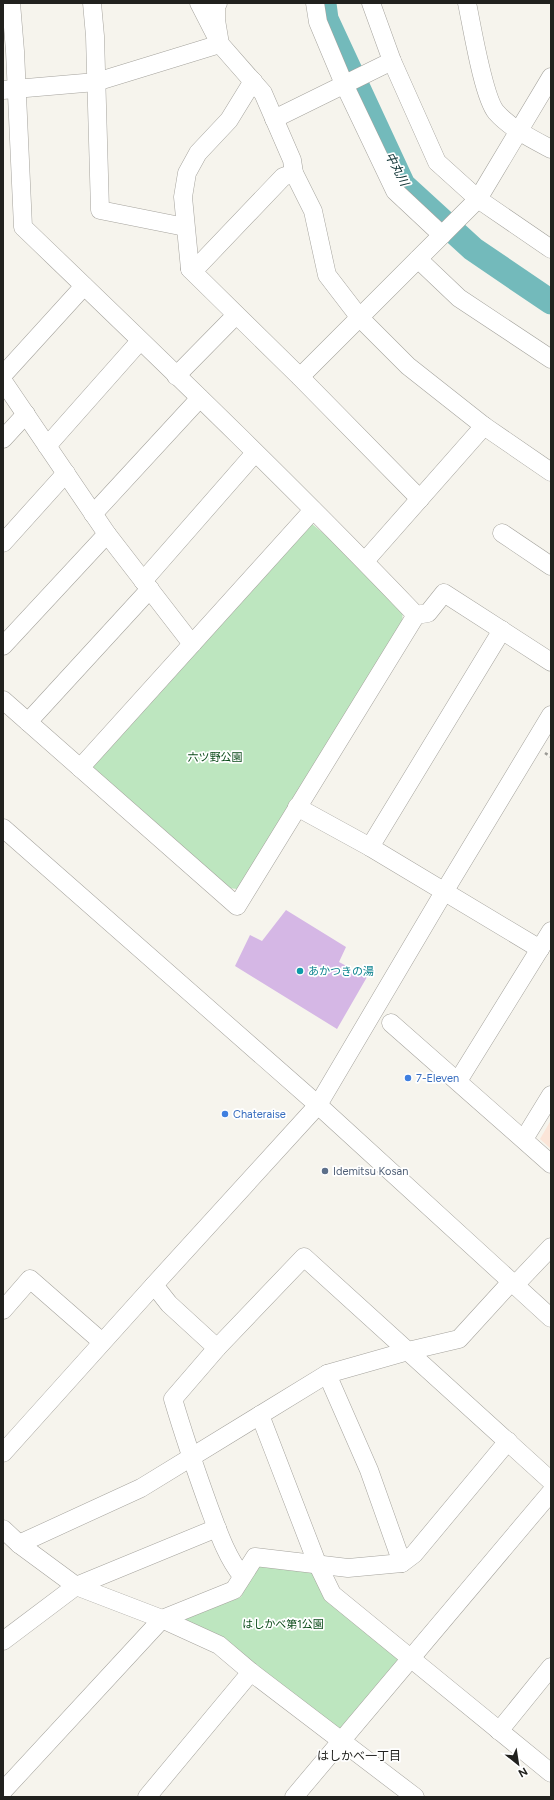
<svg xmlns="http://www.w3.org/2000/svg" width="554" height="1800" font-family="Figtree,'Noto Sans JP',sans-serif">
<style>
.education{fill:#fbe5d8}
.green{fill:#bde6bf}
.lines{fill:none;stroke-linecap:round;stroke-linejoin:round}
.river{stroke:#73babb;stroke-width:25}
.building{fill:#d5b7e5}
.minor-casing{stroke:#a5a39d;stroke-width:19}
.path{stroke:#9a9994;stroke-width:2.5;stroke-dasharray:3 3;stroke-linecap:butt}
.minor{stroke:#fff;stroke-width:18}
.culture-dot{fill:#0f9aa8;stroke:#fff;stroke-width:1.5}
.shop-dot{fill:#3f7fe0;stroke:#fff;stroke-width:1.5}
.service-dot{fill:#5c6f8a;stroke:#fff;stroke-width:1.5}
.labels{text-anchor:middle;stroke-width:3.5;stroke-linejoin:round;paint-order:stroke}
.park-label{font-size:11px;fill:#0a4a18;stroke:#fff}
.culture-label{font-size:11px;fill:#0d838f;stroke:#fff;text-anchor:start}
.shop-label{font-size:11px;fill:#366cbe;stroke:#fff;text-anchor:start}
.service-label{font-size:11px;fill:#4e5e75;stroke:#fff;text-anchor:start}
.water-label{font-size:12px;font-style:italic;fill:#0a2f30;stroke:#fff}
.neighbourhood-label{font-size:12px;fill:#21211e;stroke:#fff}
</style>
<rect width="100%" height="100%" fill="#f6f4ed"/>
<path class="education" d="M551,1120V1149L540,1139Z"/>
<g class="green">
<path d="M311,523L359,563L403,608L402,625L237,889L229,888L89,765Z"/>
<path d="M257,1562L312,1570L397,1657V1664L343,1727L337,1729L214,1633L185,1621L187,1617L241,1597Z"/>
</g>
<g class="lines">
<path class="river" d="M324,4L326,19L403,185L473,249L551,302"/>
</g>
<path class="building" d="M286,910L346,947L339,962L367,977L337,1029L235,966L250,935L262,941Z"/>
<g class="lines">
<g class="minor-casing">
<g id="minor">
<path d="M11,3L15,51L23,227C156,355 289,482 416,615"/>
<path d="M92,3L95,36L100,210L185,227"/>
<path d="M218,3L216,6V20L220,44L263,93L292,160L294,173L313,211L327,275L360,318L408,366L484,426L551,472"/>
<path d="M315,3L318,22L344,84L395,191L442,235"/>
<path d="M371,3L392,61L437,162L478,199L551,249"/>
<path d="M467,3C472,26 483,96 496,112C510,128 532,139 551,149"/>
<path d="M253,81L229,120L198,153L187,173L183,197L190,269L300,377L420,499"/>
<path d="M3,90L96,82L220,44L199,3"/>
<path d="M274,119L392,61"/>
<path d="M418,259L459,298L551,359"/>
<path d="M190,269L200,264L283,177L294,173"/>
<path d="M3,375L84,286"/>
<path d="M176,376L236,315"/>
<path d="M300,377L478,199L551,77"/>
<path d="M3,381L107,534L192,644"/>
<path d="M3,439L26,414"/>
<path d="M47,446L140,341"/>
<path d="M93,514L200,398"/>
<path d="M502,533L551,566"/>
<path d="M3,543L66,473"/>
<path d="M365,561L484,426"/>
<path d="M143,581L255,453"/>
<path d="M416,615L428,613L444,593L551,662"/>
<path d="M3,646L107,534"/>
<path d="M3,700L237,906L416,615"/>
<path d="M28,722L150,589"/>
<path d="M80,768L313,510"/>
<path d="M297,807L370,847L540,949"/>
<path d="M3,828L318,1105L551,1318"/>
<path d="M370,847L502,630"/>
<path d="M391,1023L551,1164"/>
<path d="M458,1081L551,931"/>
<path d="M524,1139L551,1095"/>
<path d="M154,1285L169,1304L217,1348L173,1399C184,1436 196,1471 209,1507C218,1531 226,1556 242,1576"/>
<path d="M515,1285L551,1247"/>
<path d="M3,1310L30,1279L102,1342"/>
<path d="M217,1348L304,1257L551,1481"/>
<path d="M327,1374L369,1470L402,1563"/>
<path d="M260,1415L317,1563L332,1594L551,1773"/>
<path d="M3,1453L154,1285L318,1105L444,892L551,715"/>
<path d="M3,1529L19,1544L76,1586L162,1619L219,1645L251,1672L415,1797"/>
<path d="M19,1544L141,1488L327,1374L408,1351L459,1339L511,1282"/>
<path d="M3,1641L76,1586L217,1528"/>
<path d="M499,1731L551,1667"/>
<path d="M3,1791L162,1619L234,1590L255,1557L348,1568L402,1563L414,1554L508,1441"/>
<path d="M147,1797L251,1672"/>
<path d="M294,1797L551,1492"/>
</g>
</g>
<path class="path" d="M545,753L551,757"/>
<use href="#minor" class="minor"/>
</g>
<circle class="culture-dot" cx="300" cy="971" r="4"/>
<g class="shop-dot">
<circle cx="408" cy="1078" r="4"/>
<circle cx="225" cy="1114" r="4"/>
</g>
<circle class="service-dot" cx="325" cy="1171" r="4"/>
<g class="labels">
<g class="park-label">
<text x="215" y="761">六ツ野公園</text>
<text x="283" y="1628">はしかべ第1公園</text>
</g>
<g class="culture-label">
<text x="308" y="975">あかつきの湯</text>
</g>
<g class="shop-label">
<text x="416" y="1082">7-Eleven</text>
<text x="233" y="1118">Chateraise</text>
</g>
<g class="service-label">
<text x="333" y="1175">Idemitsu Kosan</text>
</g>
<g class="water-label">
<text transform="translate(397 169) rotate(62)" y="4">中丸川</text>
</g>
<g class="neighbourhood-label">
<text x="359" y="1760">はしかべ一丁目</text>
</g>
</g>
<rect width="554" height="1800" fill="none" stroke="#21211e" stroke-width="8"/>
<g transform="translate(518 1764) rotate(150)" stroke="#ffffff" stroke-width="3" paint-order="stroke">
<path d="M0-3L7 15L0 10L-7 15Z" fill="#21211e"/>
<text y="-6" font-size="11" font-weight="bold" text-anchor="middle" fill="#21211e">N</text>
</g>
</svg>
